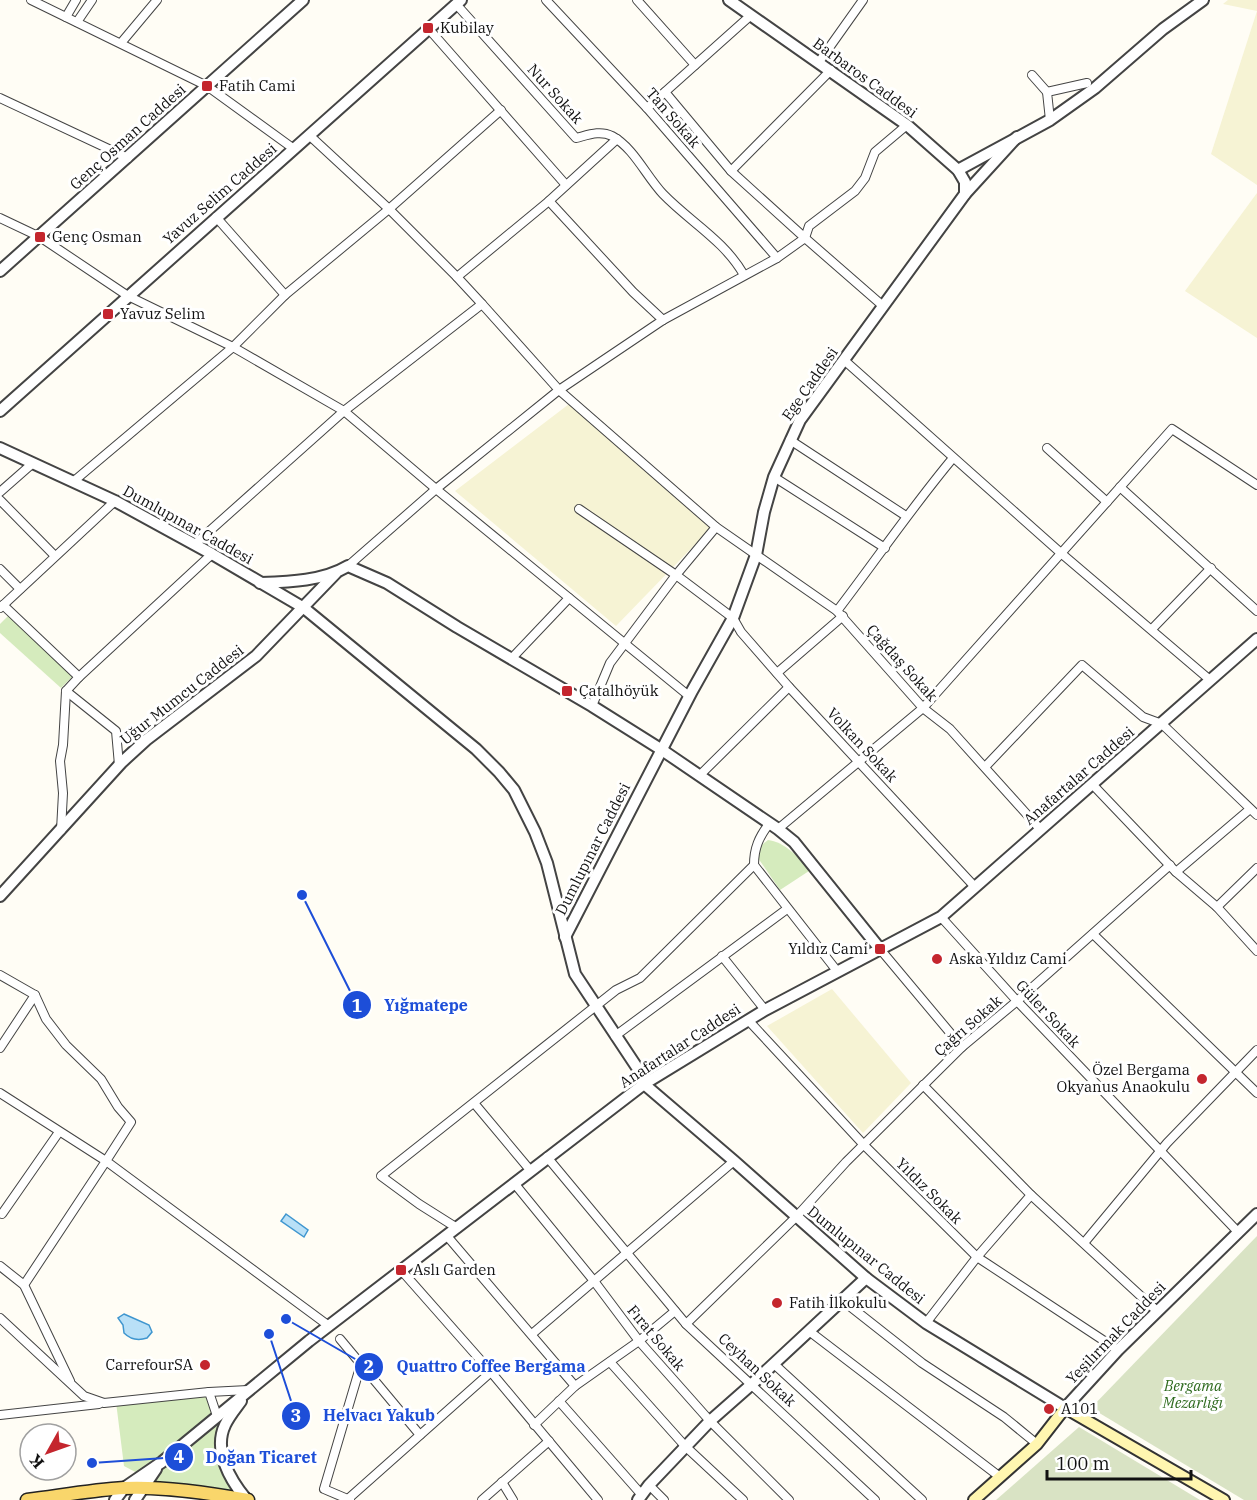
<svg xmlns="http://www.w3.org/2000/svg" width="1257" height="1500" font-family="'IBM Plex Serif',serif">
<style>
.farmland{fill:#f6f3d4}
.green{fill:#d5ebbd}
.cemetery{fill:#d9e3c4}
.water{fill:#b9e0f7;stroke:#3f96cf;stroke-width:1.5}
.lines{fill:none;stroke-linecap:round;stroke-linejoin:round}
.minor-casing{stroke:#444;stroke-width:10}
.tertiary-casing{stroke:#444;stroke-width:14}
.secondary-casing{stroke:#333;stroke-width:14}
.primary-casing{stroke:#222;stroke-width:15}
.minor{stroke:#fff;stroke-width:8}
.tertiary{stroke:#fff;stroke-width:10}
.secondary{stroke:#fff6b0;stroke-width:10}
.primary{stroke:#f9d66b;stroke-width:12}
.poi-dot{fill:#c4262e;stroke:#fff;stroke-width:2}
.labels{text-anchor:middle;stroke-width:6;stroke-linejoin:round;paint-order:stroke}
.poi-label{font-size:15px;fill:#111;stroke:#fff;text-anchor:start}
.street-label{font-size:15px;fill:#111;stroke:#fff}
.park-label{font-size:15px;font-style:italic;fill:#2f6b1f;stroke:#fff}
.leader{fill:none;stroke:#1d4ed8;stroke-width:2}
.callout-dot{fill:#1d4ed8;stroke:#fff;stroke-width:2}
.mark-label{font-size:18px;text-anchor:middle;font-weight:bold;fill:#fff}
.callout-label{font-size:16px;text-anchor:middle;font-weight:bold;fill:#1d4ed8;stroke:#fff;stroke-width:6;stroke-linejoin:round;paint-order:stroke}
</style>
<rect width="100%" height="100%" fill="#fffdf5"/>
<g class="farmland">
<path d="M1228,0H1257V185L1211,154L1257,11L1223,4Z"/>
<path d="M1257,193V338L1185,291Z"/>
<path d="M573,401L711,528L616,626L455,491Z"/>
<path d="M832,989L911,1083L863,1133L767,1026Z"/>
</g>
<g class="green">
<path d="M8,616L74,675L61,688L0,633V624Z"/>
<path d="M768,840C783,841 802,859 809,871L780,890L758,858L759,847Z"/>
<path d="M248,1390L224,1426L221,1450L246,1499L147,1488L141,1475L124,1466L116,1402L209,1392L217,1416Z"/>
</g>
<g class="cemetery">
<path d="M1257,1236V1500H1244L1091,1408Z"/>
<path d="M1079,1427L1200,1500H996Z"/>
</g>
<g class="water">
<path d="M286,1214L308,1230L304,1237L281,1221Z"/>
<path d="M124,1314L149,1325L152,1332L147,1338C138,1341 131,1340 124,1333L123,1325L118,1318Z"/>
</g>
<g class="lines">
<g class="minor-casing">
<g id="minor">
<path d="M31,0L207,86L294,149"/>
<path d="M546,0L647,108L777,258"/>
<path d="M637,0L695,65"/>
<path d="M456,4L576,138C588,135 600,130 612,136C634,148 646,176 663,194C690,222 724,240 744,275"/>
<path d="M66,17L76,0"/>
<path d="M77,22L92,0"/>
<path d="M428,28L566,185"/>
<path d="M121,43L157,0"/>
<path d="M819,62L863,0"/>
<path d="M1032,75L1047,92"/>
<path d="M665,92L731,171L805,238L809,226L855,191L865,178L875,152L907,125"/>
<path d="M0,98L128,158"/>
<path d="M647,108L750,16"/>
<path d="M1050,120L1047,92L1087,83"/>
<path d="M309,135L389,209L457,277L549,201L633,292L663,320"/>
<path d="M731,171L831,70"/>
<path d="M549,201L617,139"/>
<path d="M216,217L285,295"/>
<path d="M0,218L40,237L128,296L233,347L344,411L436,489L689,696"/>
<path d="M482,304L559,390L716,527L837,611L923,708L950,729L1040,829"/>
<path d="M844,360L1062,554L1210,680"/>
<path d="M790,440L906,516"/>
<path d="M1047,448L1107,502"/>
<path d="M774,477L885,548"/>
<path d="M74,481L233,347L285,295L389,209L501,110"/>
<path d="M1120,487L1257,611"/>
<path d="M0,492L33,463"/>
<path d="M0,500L55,556"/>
<path d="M579,509L676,575L733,618L741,632L789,687L975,887"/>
<path d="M195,544L344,411L482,304L457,277"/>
<path d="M348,566L436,489L559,390L663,320L777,258L805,238L883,306"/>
<path d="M0,569L20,589"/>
<path d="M3,605L79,677L212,554"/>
<path d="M0,608L115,501"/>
<path d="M837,611C876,560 912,507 953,458"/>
<path d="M1152,629L1211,568"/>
<path d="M512,658L569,598"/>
<path d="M777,673L843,616"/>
<path d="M79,677L66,691L116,731L119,765"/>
<path d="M592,706L610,663L676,575L716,527"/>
<path d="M985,767L1082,665L1143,717L1162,724L1257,815"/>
<path d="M699,776L789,687"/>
<path d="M1092,784L1176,872L1217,907L1257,951"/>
<path d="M769,824C759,837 754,848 754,865L837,971"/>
<path d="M778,829L923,708L1172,429L1257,485"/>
<path d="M61,830L63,793L60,761L63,745L66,691"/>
<path d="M1176,872L1250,809"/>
<path d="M1217,907L1257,868"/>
<path d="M941,917L1017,1001L1238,1232"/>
<path d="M1093,934L1257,1093"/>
<path d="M880,949L962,1047"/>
<path d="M722,956L765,1010"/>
<path d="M0,975L35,995L0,1048"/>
<path d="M35,995L46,1019L66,1045L101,1079L118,1107L131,1122L106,1161L329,1326"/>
<path d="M748,1020L864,1145L977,1257L1118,1350"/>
<path d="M615,1036L787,909"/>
<path d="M923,1085L1031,1195L1157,1311"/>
<path d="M0,1093L106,1161L24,1285"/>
<path d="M474,1103L530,1170"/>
<path d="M547,1157L686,1324L875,1500"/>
<path d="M514,1183L594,1281L639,1341L710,1421L789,1500"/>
<path d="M2,1214L59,1132"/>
<path d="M457,1228L419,1204L381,1176L616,990L640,978L754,865"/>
<path d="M447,1236L575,1386"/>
<path d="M1084,1243L1167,1143L1257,1050"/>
<path d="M0,1266L24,1285L70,1381"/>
<path d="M401,1270L491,1372L598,1500"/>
<path d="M842,1300L922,1363L1004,1417L1037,1444"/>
<path d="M0,1318L84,1396L104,1403L209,1392L217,1416"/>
<path d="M926,1323L977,1257L1031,1195"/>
<path d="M686,1324L796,1217L846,1162L962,1047L1017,1001L1170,865"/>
<path d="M809,1331L1000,1477"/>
<path d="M532,1334L734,1161"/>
<path d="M340,1339L420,1435"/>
<path d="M610,1362L685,1446L743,1500"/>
<path d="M774,1364L922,1500"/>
<path d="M209,1392L248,1390"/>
<path d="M559,1401L641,1494"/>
<path d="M0,1415L99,1404"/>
<path d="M534,1425L575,1386L639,1341L675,1311"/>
<path d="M502,1482L513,1500"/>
<path d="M649,1485L664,1500"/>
<path d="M348,1499L491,1372"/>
<path d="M350,1500L324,1489L361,1364"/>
<path d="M482,1500L549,1441"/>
</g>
</g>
<g class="tertiary-casing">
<g id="tertiary">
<path d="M729,0L907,125L958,170L965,182V194"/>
<path d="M958,170L1050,120L1095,88L1163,29L1203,0"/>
<path d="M0,271L303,0"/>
<path d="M0,411L461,0"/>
<path d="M0,448L115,501L212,554L304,608L476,749L499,772L514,790L535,832L547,863L575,974L638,1069L644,1084L734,1161L866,1278L926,1323L1065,1408L1118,1350L1257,1214"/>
<path d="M260,583C289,582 323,581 348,566L387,583L457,627L592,706L662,750L778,829L794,842L880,949"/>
<path d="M0,896L122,762L146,740L256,656L336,573"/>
<path d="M565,937L692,691L733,618L756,555L764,512L774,477L800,420L965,194L1017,137"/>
<path d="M241,1401C236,1408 229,1416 225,1425C213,1450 230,1480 246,1499"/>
<path d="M115,1500L124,1488L162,1462L309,1341L644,1084L765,1010L941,917L1257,639"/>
<path d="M135,1500L156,1469"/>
<path d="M638,1500L649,1485L710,1421L752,1384L866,1278"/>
</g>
</g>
<g class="secondary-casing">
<path id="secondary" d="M974,1500L1037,1444L1065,1408L1224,1500"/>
</g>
<g class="primary-casing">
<path id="primary" d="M27,1500C59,1496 92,1490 124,1488C163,1486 209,1493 248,1500"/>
</g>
<use href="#minor" class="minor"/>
<use href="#tertiary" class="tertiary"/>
<use href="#secondary" class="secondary"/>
<use href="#primary" class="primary"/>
</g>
<g class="poi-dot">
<rect x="422" y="22" width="12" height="12" rx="3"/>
<rect x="201" y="80" width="12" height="12" rx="3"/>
<rect x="34" y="231" width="12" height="12" rx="3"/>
<rect x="102" y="308" width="12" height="12" rx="3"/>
<rect x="561" y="685" width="12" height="12" rx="3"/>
<rect x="874" y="943" width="12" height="12" rx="3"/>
<circle cx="937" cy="959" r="6"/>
<circle cx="1202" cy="1079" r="6"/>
<rect x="395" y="1264" width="12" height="12" rx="3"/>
<circle cx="777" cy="1303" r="6"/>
<circle cx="205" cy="1365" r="6"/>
<circle cx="1049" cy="1409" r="6"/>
</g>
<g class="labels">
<g class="poi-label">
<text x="440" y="33">Kubilay</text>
<text x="219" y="91">Fatih Cami</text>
<text x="52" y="242">Genç Osman</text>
<text x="120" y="319">Yavuz Selim</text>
<text x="579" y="696">Çatalhöyük</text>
<text x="868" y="954" text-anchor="end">Yıldız Cami</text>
<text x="949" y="964">Aska Yıldız Cami</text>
<text x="1190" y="1075" text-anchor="end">Özel Bergama<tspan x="1190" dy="17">Okyanus Anaokulu</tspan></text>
<text x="413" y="1275">Aslı Garden</text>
<text x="789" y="1308">Fatih İlkokulu</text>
<text x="193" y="1370" text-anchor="end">CarrefourSA</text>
<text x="1061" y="1414">A101</text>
</g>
<g class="street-label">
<text transform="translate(865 78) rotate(36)" y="5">Barbaros Caddesi</text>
<text transform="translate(555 94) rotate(48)" y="5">Nur Sokak</text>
<text transform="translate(673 118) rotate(49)" y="5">Tan Sokak</text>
<text transform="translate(128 137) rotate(-42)" y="5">Genç Osman Caddesi</text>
<text transform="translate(220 194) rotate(-41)" y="5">Yavuz Selim Caddesi</text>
<text transform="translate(810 384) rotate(-55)" y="5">Ege Caddesi</text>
<text transform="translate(188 525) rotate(29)" y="5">Dumlupınar Caddesi</text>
<text transform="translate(902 663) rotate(48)" y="5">Çağdaş Sokak</text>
<text transform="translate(182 695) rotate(-38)" y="5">Uğur Mumcu Caddesi</text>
<text transform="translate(862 745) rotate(47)" y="5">Volkan Sokak</text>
<text transform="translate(1079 776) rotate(-41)" y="5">Anafartalar Caddesi</text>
<text transform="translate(593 849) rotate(-63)" y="5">Dumlupınar Caddesi</text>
<text transform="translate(1048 1014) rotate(47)" y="5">Güler Sokak</text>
<text transform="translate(968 1026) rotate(-41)" y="5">Çağrı Sokak</text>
<text transform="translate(680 1046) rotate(-33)" y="5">Anafartalar Caddesi</text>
<text transform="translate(929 1191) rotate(45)" y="5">Yıldız Sokak</text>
<text transform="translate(866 1255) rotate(39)" y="5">Dumlupınar Caddesi</text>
<text transform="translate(1116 1333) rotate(-46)" y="5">Yeşilırmak Caddesi</text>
<text transform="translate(656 1338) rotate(50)" y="5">Fırat Sokak</text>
<text transform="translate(757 1370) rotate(43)" y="5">Ceyhan Sokak</text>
</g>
<g class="park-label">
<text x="1193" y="1391">Bergama<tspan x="1193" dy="17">Mezarlığı</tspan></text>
</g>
</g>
<path class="leader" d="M302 895L357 1005M286 1319L369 1367M269 1334L296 1416M92 1463L179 1457"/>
<g class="callout-dot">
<circle cx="302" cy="895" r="6"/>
<circle cx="286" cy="1319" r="6"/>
<circle cx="269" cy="1334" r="6"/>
<circle cx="92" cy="1463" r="6"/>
<circle cx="357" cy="1005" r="15"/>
<circle cx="369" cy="1367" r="15"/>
<circle cx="296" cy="1416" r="15"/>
<circle cx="179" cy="1457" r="15"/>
</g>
<g class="mark-label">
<text x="357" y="1012">1</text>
<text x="369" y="1373">2</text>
<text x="296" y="1422">3</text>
<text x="179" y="1463">4</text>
</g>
<g class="callout-label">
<text x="426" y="1011">Yığmatepe</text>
<text x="491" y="1372">Quattro Coffee Bergama</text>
<text x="379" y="1421">Helvacı Yakub</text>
<text x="261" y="1463">Doğan Ticaret</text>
</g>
<g transform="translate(48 1452) rotate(230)"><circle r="28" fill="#ffffff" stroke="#a0a0a0" stroke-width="1.5"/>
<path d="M0-4.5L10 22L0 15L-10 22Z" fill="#c4262e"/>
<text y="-9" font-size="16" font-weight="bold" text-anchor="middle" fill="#111111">K</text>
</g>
<path d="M1047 1470v9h144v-9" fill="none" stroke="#111111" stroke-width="3"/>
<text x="1056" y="1470" font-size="18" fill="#111111" stroke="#ffffff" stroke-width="4.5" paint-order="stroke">100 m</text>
</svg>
